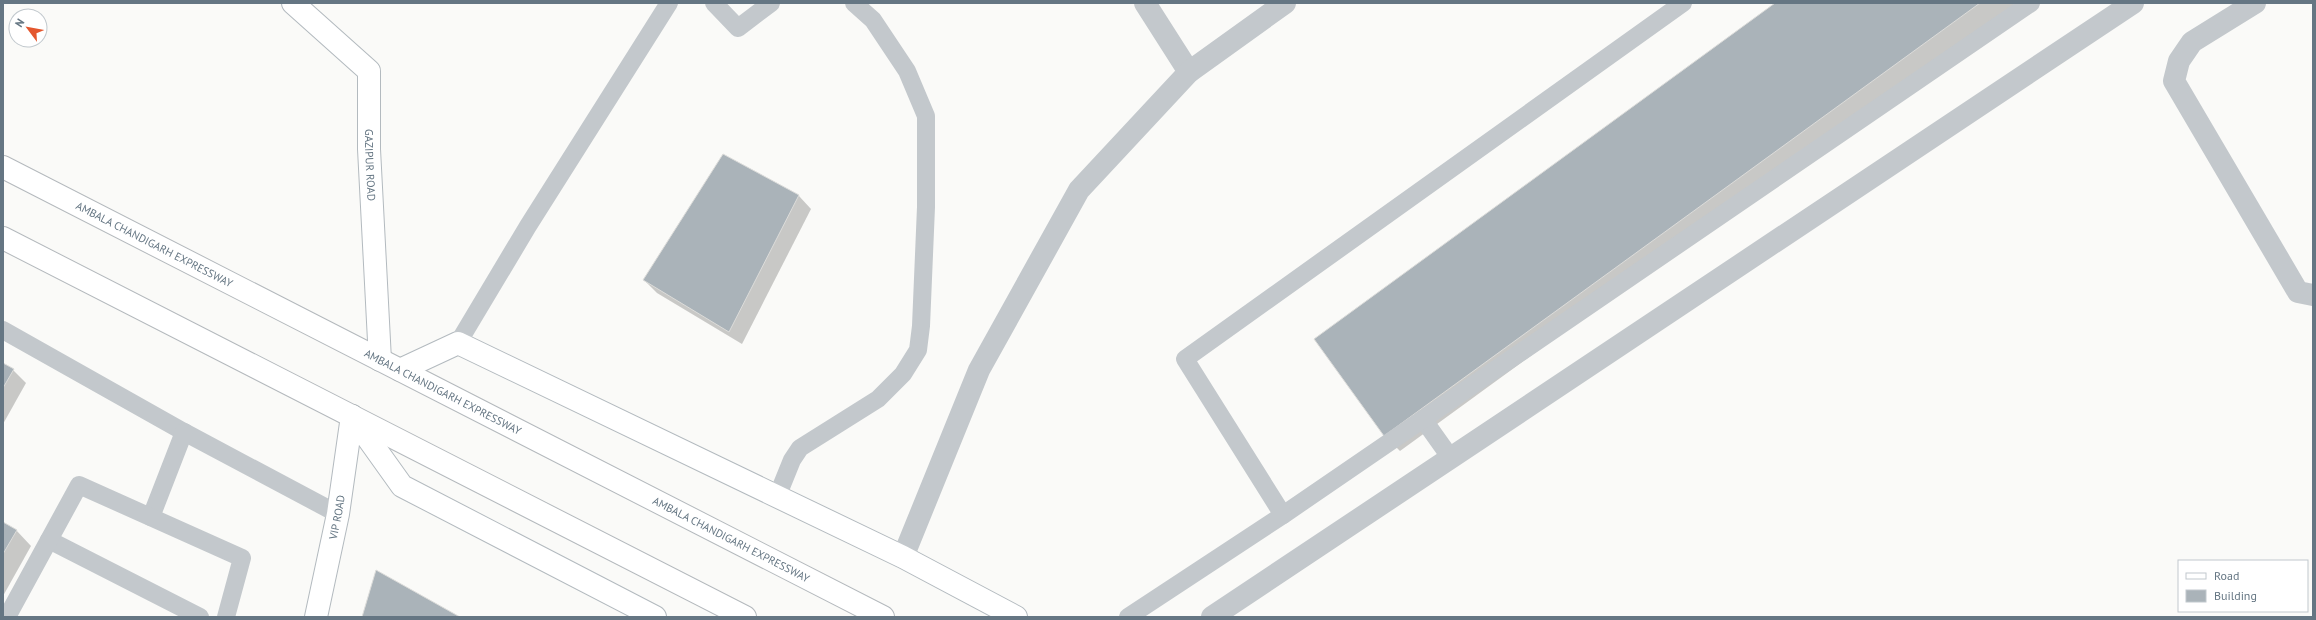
<svg xmlns="http://www.w3.org/2000/svg" width="2316" height="620" font-family="'PT Sans',sans-serif">
<style>
.shadow{fill:#0003}
.building{fill:#aab3b9;stroke:#dcdcda}
.lines{fill:none;stroke-linecap:round;stroke-linejoin:round}
.secondary-casing{stroke:#b3babf;stroke-width:24}
.highway-casing{stroke:#b4b9bd;stroke-width:24}
.lane{stroke:#c3c8cc;stroke-width:18}
.street{stroke:#c3c8cc;stroke-width:22}
.secondary{stroke:#fff;stroke-width:22}
.highway{stroke:#fff;stroke-width:22}
.labels{text-anchor:middle;stroke-width:4;stroke-linejoin:round;paint-order:stroke}
.street-label{font-size:11px;fill:#657683;stroke:#fff}
</style>
<rect width="100%" height="100%" fill="#fafaf8"/>
<g class="shadow">
<path d="M1777,3H2016L1400,451L1385,436Z"/>
<path d="M723,155L799,196L811,209L742,344L657,293L644,280Z"/>
<path d="M3,365L13,370L26,383L3,424Z"/>
<path d="M3,523L16,530L31,546L3,596Z"/>
</g>
<g class="building">
<path d="M1775,3H1980L1384,436L1314,339Z"/>
<path d="M723,154L799,195L729,332L643,280Z"/>
<path d="M3,363L14,369L3,388Z"/>
<path d="M3,522L17,530L3,554Z"/>
<path d="M376,570L460,617H362Z"/>
</g>
<g class="lines">
<g class="secondary-casing">
<g id="secondary">
<path id="s1" d="M293,3L369,71V149L380,360"/>
<path d="M400,370L458,343L903,557L1016,617"/>
<path d="M352,416L402,486L655,617"/>
<path id="s2" d="M316,617L338,514L352,416"/>
</g>
</g>
<g class="highway-casing">
<g id="highway">
<path id="s3" d="M3,167L883,617"/>
<path d="M3,238L745,617"/>
</g>
</g>
<g class="lane">
<path d="M714,3L738,28L771,3"/>
<path d="M3,330L184,432L338,514"/>
<path d="M458,343L528,226L669,3"/>
<path d="M1423,419L1450,457"/>
<path d="M777,497L792,460L800,448L878,399L903,374L918,350L921,326L926,207V116L907,71L873,20L854,3"/>
<path d="M1283,515L2031,3"/>
<path d="M151,517L184,432"/>
<path d="M49,540L200,617"/>
<path d="M7,617L79,485L242,558L226,617"/>
<path d="M1128,617L1283,515L1185,359L1683,3"/>
</g>
<g class="street">
<path d="M1145,3L1189,72"/>
<path d="M2255,3L2192,42L2179,61L2174,81L2298,292L2313,295"/>
<path d="M903,557L979,370L1079,190L1189,72L1285,3"/>
<path d="M1212,617L2133,3"/>
</g>
<use href="#secondary" class="secondary"/>
<use href="#highway" class="highway"/>
</g>
<g class="labels">
<g class="street-label">
<text dy="4" stroke="none"><textPath href="#s1" startOffset="196">GAZIPUR ROAD</textPath></text>
<text dy="4" stroke="none"><textPath href="#s3" startOffset="170">AMBALA CHANDIGARH EXPRESSWAY</textPath></text>
<text dy="4" stroke="none"><textPath href="#s3" startOffset="494">AMBALA CHANDIGARH EXPRESSWAY</textPath></text>
<text dy="4" stroke="none"><textPath href="#s2" startOffset="102">VIP ROAD</textPath></text>
<text dy="4" stroke="none"><textPath href="#s3" startOffset="818">AMBALA CHANDIGARH EXPRESSWAY</textPath></text>
</g>
</g>
<rect width="2316" height="620" fill="none" stroke="#657683" stroke-width="8"/>
<rect x="2178" y="560" width="130" height="52" fill="#ffffff" stroke="#c1c8cd"/>
<rect x="2186" y="573" width="20" height="6" fill="#ffffff" stroke="#c1c8cd"/>
<text x="2214" y="580" font-size="12" fill="#657683">Road</text>
<rect x="2186" y="590" width="20" height="12" fill="#aab3b9" stroke="#c1c8cd"/>
<text x="2214" y="600" font-size="12" fill="#657683">Building</text>
<g transform="translate(28 28) rotate(302)"><circle r="19" fill="#ffffff" stroke="#c1c8cd"/>
<path d="M0-3L7 15L0 10L-7 15Z" fill="#e4572e"/>
<text y="-6" font-size="11" font-weight="bold" text-anchor="middle" fill="#657683">N</text>
</g>
</svg>
